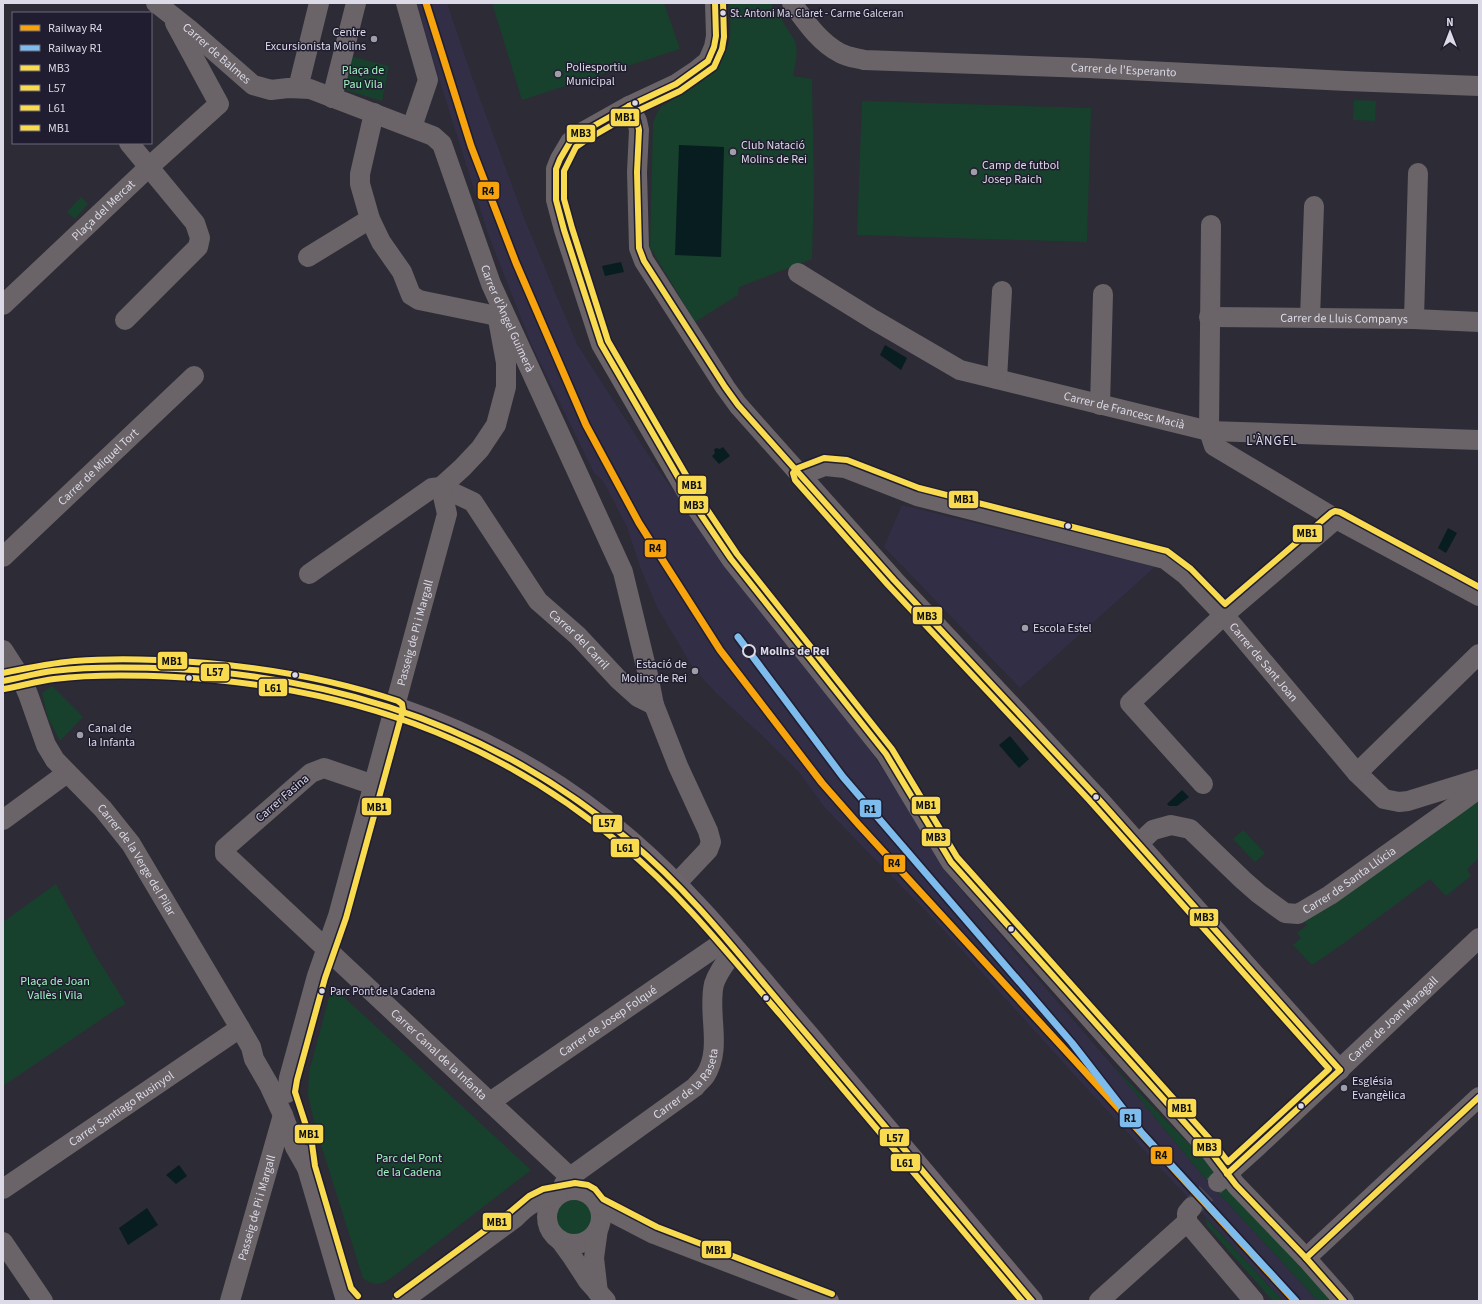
<svg xmlns="http://www.w3.org/2000/svg" width="1482" height="1304" font-family="'Source Sans 3',sans-serif">
<style>
.built{fill:#312e45}
.green{fill:#17412c}
.water{fill:#071d20}
.lines{fill:none;stroke-linecap:round;stroke-linejoin:round}
.minor-tunnel{stroke:#474550;stroke-width:20;stroke-dasharray:20 10;stroke-linecap:butt}
.minor{stroke:#6a6368;stroke-width:20}
.major{stroke:#6d646c;stroke-width:22}
.bus-1-casing{stroke:#211d30;stroke-width:9}
.bus-2-casing{stroke:#211d30;stroke-width:9}
.bus-3-casing{stroke:#211d30;stroke-width:9}
.bus-4-casing{stroke:#211d30;stroke-width:9}
.bus-1{stroke:#f9db4f;stroke-width:6}
.bus-2{stroke:#f9db4f;stroke-width:6}
.bus-3{stroke:#f9db4f;stroke-width:6}
.bus-4{stroke:#f9db4f;stroke-width:6}
.rail-1-casing{stroke:#211d30;stroke-width:10}
.rail-2-casing{stroke:#211d30;stroke-width:10}
.rail-1{stroke:#f6a30d;stroke-width:7}
.rail-2{stroke:#7dbcec;stroke-width:7}
.bus-dot{fill:#dbdae6;stroke:#211d30;stroke-width:1.5}
.poi-dot{fill:#9e9da8;stroke:#211d30;stroke-width:1.5}
.stop-dot{fill:#211d30;stroke:#dbdae6;stroke-width:2}
.labels{text-anchor:middle;stroke-width:3;stroke-linejoin:round;paint-order:stroke}
.bus-label{font-size:11px;fill:#dbdae6;stroke:#211d30;text-anchor:start}
.poi-label{font-size:12px;fill:#dbdae6;stroke:#211d30;text-anchor:start}
.street-label{font-size:12px;fill:#dbdae6;stroke:#211d30}
.park-label{font-size:12px;fill:#a0f4c0;stroke:#211d30}
.stop-label{font-size:12px;font-weight:bold;fill:#dbdae6;stroke:#211d30;text-anchor:start}
.neighbourhood-label{font-size:13px;letter-spacing:1px;fill:#dbdae6;stroke:#211d30}
.line-badge{stroke:#211d30;stroke-width:1.5}
.pale-badge-label{font-size:11px;text-anchor:middle;font-weight:bold;fill:#111}
</style>
<rect width="100%" height="100%" fill="#2d2b36"/>
<g class="built">
<path d="M417,3H447L471,74L524,218L577,344L657,468L757,605L864,741L907,806L950,877L1113,1066L1203,1176L1318,1301H1283L1079,1080L939,925L825,808L798,771L770,743L716,693L693,668L657,607L642,572L627,527L603,481L594,473L532,346L488,234L440,82Z"/>
<path d="M902,505L1155,567L1020,688L884,547Z"/>
</g>
<g class="green">
<path d="M492,3H664L680,49L522,100Z"/>
<path d="M730,3H771L795,41C799,53 795,64 793,76L812,79L814,188L812,259L739,287L738,295L695,322L650,247L653,123L657,113L661,107C689,89 725,73 730,37C731,26 730,14 730,3Z"/>
<path d="M350,56L389,66L382,101L342,89Z"/>
<path d="M1354,100L1376,101L1375,121L1353,120Z"/>
<path d="M862,101L1091,108L1087,242L857,235Z"/>
<path d="M81,197L88,204L75,219L67,212Z"/>
<path d="M52,686L83,717L60,741L48,718L42,693Z"/>
<path d="M1479,800V858L1467,869L1471,876L1446,896L1430,879L1344,943L1312,965L1293,945L1301,938L1297,933L1307,925L1302,919Z"/>
<path d="M1243,830L1265,853L1255,862L1233,839Z"/>
<path d="M56,884L94,953L126,1004L118,1008L3,1086V922Z"/>
<path d="M332,986L531,1170L394,1276C382,1284 375,1288 363,1278L316,1129L308,1096L309,1072Z"/>
<path d="M1113,1066L1199,1154L1335,1301H1318L1203,1176Z"/>
<circle cx="574" cy="1218" r="18"/>
<path d="M1206,1218L1283,1301H1273L1207,1226Z"/>
</g>
<g class="water">
<path d="M679,145L724,147L721,257L675,255Z"/>
<path d="M621,262L624,272L605,276L602,266Z"/>
<path d="M885,345L907,358L901,370L880,355Z"/>
<path d="M723,447L730,456L719,464L712,456L715,453L714,450L716,448L720,449Z"/>
<path d="M1448,528L1457,533L1446,553L1438,548Z"/>
<path d="M1010,736L1029,759L1019,768L999,745Z"/>
<path d="M1182,790L1189,797L1177,806H1169L1167,804Z"/>
<path d="M179,1165L187,1176L176,1184L166,1175Z"/>
<path d="M147,1208L158,1225L128,1245L119,1228Z"/>
</g>
<g class="lines">
<path class="minor-tunnel" d="M1192,1207L1218,1182"/>
<g class="minor">
<path id="s1" d="M156,3L189,29L253,85L271,90L288,88L310,89L433,136L442,144L491,284L623,572L648,675L654,705L678,766L708,831L711,842L708,850L675,885"/>
<path d="M406,3L428,80L412,127"/>
<path d="M715,3L716,36L714,47L708,61L697,70L676,84L629,106L581,133L570,142L560,159L556,169V200L564,230L601,344L693,503L731,559L886,754L951,862L1121,1053L1210,1151L1236,1185L1306,1258L1344,1301"/>
<path id="s2" d="M792,3C806,22 819,42 840,53C847,57 856,58 864,60L1088,68L1347,81L1479,86"/>
<path d="M298,88L319,3"/>
<path d="M332,98L356,3"/>
<path d="M629,106L637,121L639,130L637,172L639,248L644,261L664,292L725,387L738,405L894,580L1095,795L1340,1070"/>
<path d="M374,113L360,174V184L370,219L381,242L402,272L411,295L419,300L497,316"/>
<path d="M1211,225L1209,431L1214,446L1336,519L1479,596"/>
<path d="M308,257L370,219"/>
<path id="s3" d="M798,273L874,320L960,370L1209,431L1479,440"/>
<path id="s4" d="M3,305L150,166L219,104L175,23"/>
<path id="s5" d="M1209,317L1414,319L1479,322"/>
<path d="M1310,318L1314,206"/>
<path d="M1414,319L1418,173"/>
<path d="M125,320L198,247L200,238L195,223L129,143"/>
<path d="M997,379L1002,291"/>
<path d="M1100,405L1103,294"/>
<path id="s6" d="M801,475L825,466L845,468L917,496L1165,559L1186,575L1224,615L1357,773L1384,799L1399,802L1408,801L1479,779"/>
<path id="s7" d="M441,487L473,502L538,601L578,636L618,679L638,697L654,705"/>
<path d="M441,487L462,468L480,449L496,425L506,387V363L497,314"/>
<path id="s8" d="M3,557L194,376"/>
<path d="M309,574L432,488L441,487"/>
<path id="s9" d="M3,650L21,678L28,694L46,745L55,760L103,809L131,844L240,1028L251,1047L254,1059L269,1085L283,1115L295,1147L307,1168"/>
<path d="M1357,773L1479,654"/>
<path d="M1203,784L1130,703L1224,615L1336,519"/>
<path id="s10" d="M374,785L324,768L311,773L225,848V854L570,1177L564,1184L561,1193"/>
<path d="M3,820L67,773"/>
<path id="s11" d="M1138,844L1153,830L1171,825L1190,829L1243,880L1259,894L1285,913L1298,914L1330,895L1455,806L1473,793L1479,781"/>
<path id="s12" d="M287,1093L289,1078L317,976L338,916L447,514L441,487"/>
<path id="s13" d="M490,1102L726,940"/>
<path d="M305,1155L307,1168L346,1301"/>
<path id="s14" d="M570,1177L695,1087C698,1083 702,1080 705,1076C723,1048 707,1014 714,984C718,971 727,961 735,950"/>
<path id="s15" d="M1218,1182L1258,1146L1479,938"/>
<path id="s16" d="M3,1189L240,1028"/>
<circle cx="574" cy="1217" r="27"/>
<path d="M598,1205L654,1234L829,1301"/>
<path d="M1192,1207L1187,1213V1222L1254,1301"/>
<path d="M598,1229L594,1258L598,1293"/>
<path d="M560,1240L573,1258L588,1281L606,1301"/>
<path d="M3,1242L43,1301"/>
<path d="M1306,1258L1479,1097"/>
<path id="s17" d="M230,1301L283,1115"/>
<path d="M402,1301L515,1218C528,1204 539,1198 557,1195"/>
<path d="M1099,1301L1187,1222"/>
</g>
<path class="major" d="M3,681C20,678 37,673 53,671C85,667 118,667 150,668C326,670 496,724 630,841C696,898 751,969 808,1035C882,1124 957,1212 1032,1301"/>
<g class="bus-1-casing">
<g id="bus-1">
<path d="M715,3L716,36L714,47L708,61L676,84L629,106L581,133L570,142L560,159L556,169V200L564,230L601,344L693,503L731,559L886,754L951,862L1210,1151L1236,1185L1306,1258L1344,1301"/>
<path d="M629,106L637,121L639,130L637,172L639,248L644,261L725,387L738,405L894,580L1095,795L1340,1070"/>
<path d="M1227,1174L1340,1070"/>
<path d="M1306,1258L1479,1097"/>
</g>
</g>
<g class="bus-2-casing">
<path id="bus-2" d="M3,681C20,678 36,673 53,671C94,666 135,667 176,669C346,678 499,730 630,841C691,892 740,956 791,1016C872,1110 952,1206 1032,1301"/>
</g>
<g class="bus-3-casing">
<path id="bus-3" d="M4,689C21,686 38,681 54,679C94,674 135,675 175,677C345,686 493,736 624,847C684,897 733,960 784,1019C864,1113 942,1207 1022,1301"/>
</g>
<g class="bus-4-casing">
<g id="bus-4">
<path d="M723,3L724,37L722,49L714,67L680,91L633,113L586,140L576,147L564,171V199L572,228L608,341L700,499L737,554L892,749L957,857L1216,1146L1228,1162L1329,1069L1089,800L888,585L795,480L793,473L798,468L824,458L847,460L919,488L1167,551L1191,569L1225,604L1331,513L1335,511L1340,512L1479,587"/>
<path d="M3,673C27,668 51,663 75,661C102,659 129,659 157,660C239,663 320,675 398,701L402,704L403,710L346,918L325,978L297,1080L295,1092L312,1144L315,1166L351,1288L358,1296"/>
<path d="M397,1295L510,1212L529,1196L543,1189L575,1183L588,1185L595,1189L603,1199L657,1227L832,1294"/>
</g>
</g>
<use href="#bus-1" class="bus-1"/>
<use href="#bus-2" class="bus-2"/>
<use href="#bus-3" class="bus-3"/>
<use href="#bus-4" class="bus-4"/>
<g class="rail-1-casing">
<path id="rail-1" d="M426,3L471,146L516,263L586,425L639,523L720,650L822,783L858,824L1295,1301"/>
</g>
<g class="rail-2-casing">
<path id="rail-2" d="M738,637L843,777L1072,1043L1141,1132L1296,1301"/>
</g>
<use href="#rail-1" class="rail-1"/>
<use href="#rail-2" class="rail-2"/>
</g>
<g class="bus-dot">
<circle cx="723" cy="13" r="3.5"/>
<circle cx="635" cy="103" r="3.5"/>
<circle cx="1068" cy="526" r="3.5"/>
<circle cx="295" cy="675" r="3.5"/>
<circle cx="189" cy="678" r="3.5"/>
<circle cx="1096" cy="797" r="3.5"/>
<circle cx="1011" cy="929" r="3.5"/>
<circle cx="322" cy="991" r="3.5"/>
<circle cx="766" cy="998" r="3.5"/>
<circle cx="1301" cy="1106" r="3.5"/>
</g>
<g class="poi-dot">
<circle cx="374" cy="39" r="4"/>
<circle cx="558" cy="74" r="4"/>
<circle cx="733" cy="152" r="4"/>
<circle cx="974" cy="172" r="4"/>
<circle cx="1025" cy="628" r="4"/>
<circle cx="695" cy="671" r="4"/>
<circle cx="80" cy="735" r="4"/>
<circle cx="1344" cy="1088" r="4"/>
</g>
<circle class="stop-dot" cx="749" cy="651" r="6"/>
<g class="labels">
<g class="bus-label">
<text x="730" y="17">St. Antoni Ma. Claret - Carme Galceran</text>
<text x="330" y="995">Parc Pont de la Cadena</text>
</g>
<g class="poi-label">
<text x="366" y="36" text-anchor="end">Centre<tspan x="366" dy="14">Excursionista Molins</tspan></text>
<text x="566" y="71">Poliesportiu<tspan x="566" dy="14">Municipal</tspan></text>
<text x="741" y="149">Club Natació<tspan x="741" dy="14">Molins de Rei</tspan></text>
<text x="982" y="169">Camp de futbol<tspan x="982" dy="14">Josep Raich</tspan></text>
<text x="1033" y="632">Escola Estel</text>
<text x="687" y="668" text-anchor="end">Estació de<tspan x="687" dy="14">Molins de Rei</tspan></text>
<text x="88" y="732">Canal de<tspan x="88" dy="14">la Infanta</tspan></text>
<text x="1352" y="1085">Església<tspan x="1352" dy="14">Evangèlica</tspan></text>
</g>
<g class="street-label">
<text dy="4" stroke="none"><textPath href="#s1" startOffset="79">Carrer de Balmes</textPath></text>
<text dy="4" stroke="none"><textPath href="#s2" startOffset="355">Carrer de l'Esperanto</textPath></text>
<text dy="4" stroke="none"><textPath href="#s4" startOffset="138">Plaça del Mercat</textPath></text>
<text dy="4" stroke="none"><textPath href="#s1" startOffset="515">Carrer d'Àngel Guimerà</textPath></text>
<text dy="4" stroke="none"><textPath href="#s5" startOffset="135">Carrer de Lluis Companys</textPath></text>
<text dy="4" stroke="none"><textPath href="#s3" startOffset="358">Carrer de Francesc Macià</textPath></text>
<text dy="4" stroke="none"><textPath href="#s8" startOffset="131">Carrer de Miquel Tort</textPath></text>
<text dy="4" stroke="none"><textPath href="#s12" startOffset="478">Passeig de Pi i Margall</textPath></text>
<text dy="4" stroke="none"><textPath href="#s7" startOffset="210">Carrer del Carril</textPath></text>
<text dy="4" stroke="none"><textPath href="#s6" startOffset="522">Carrer de Sant Joan</textPath></text>
<text transform="translate(282 798) rotate(-41)" y="4">Carrer Fasina</text>
<text dy="4" stroke="none"><textPath href="#s9" startOffset="252">Carrer de la Verge del Pilar</textPath></text>
<text dy="4" stroke="none"><textPath href="#s11" startOffset="260">Carrer de Santa Llúcia</textPath></text>
<text dy="4" stroke="none"><textPath href="#s15" startOffset="239">Carrer de Joan Maragall</textPath></text>
<text dy="4" stroke="none"><textPath href="#s13" startOffset="143">Carrer de Josep Folqué</textPath></text>
<text dy="4" stroke="none"><textPath href="#s10" startOffset="480">Carrer Canal de la Infanta</textPath></text>
<text dy="4" stroke="none"><textPath href="#s14" startOffset="151">Carrer de la Raseta</textPath></text>
<text dy="4" stroke="none"><textPath href="#s16" startOffset="143">Carrer Santiago Rusinyol</textPath></text>
<text dy="4" stroke="none"><textPath href="#s17" startOffset="97">Passeig de Pi i Margall</textPath></text>
</g>
<g class="park-label">
<text x="363" y="74">Plaça de<tspan x="363" dy="14">Pau Vila</tspan></text>
<text x="55" y="985">Plaça de Joan<tspan x="55" dy="14">Vallès i Vila</tspan></text>
<text x="409" y="1162">Parc del Pont<tspan x="409" dy="14">de la Cadena</tspan></text>
</g>
<g class="stop-label">
<text x="760" y="655">Molins de Rei</text>
</g>
<g class="neighbourhood-label">
<text x="1272" y="445">L'ÀNGEL</text>
</g>
</g>
<g class="line-badge">
<rect x="610" y="108" width="30" height="19" rx="4" fill="#f9db4f"/>
<rect x="566" y="124" width="30" height="19" rx="4" fill="#f9db4f"/>
<rect x="477" y="181" width="23" height="19" rx="4" fill="#f6a30d"/>
<rect x="677" y="475" width="30" height="20" rx="4" fill="#f9db4f"/>
<rect x="948" y="490" width="31" height="19" rx="4" fill="#f9db4f"/>
<rect x="679" y="495" width="30" height="19" rx="4" fill="#f9db4f"/>
<rect x="1292" y="524" width="31" height="19" rx="4" fill="#f9db4f"/>
<rect x="644" y="539" width="23" height="19" rx="4" fill="#f6a30d"/>
<rect x="912" y="606" width="31" height="19" rx="4" fill="#f9db4f"/>
<rect x="157" y="651" width="31" height="19" rx="4" fill="#f9db4f"/>
<rect x="200" y="663" width="30" height="19" rx="4" fill="#f9db4f"/>
<rect x="258" y="678" width="30" height="19" rx="4" fill="#f9db4f"/>
<rect x="911" y="796" width="30" height="19" rx="4" fill="#f9db4f"/>
<rect x="361" y="797" width="31" height="19" rx="4" fill="#f9db4f"/>
<rect x="859" y="799" width="23" height="19" rx="4" fill="#7dbcec"/>
<rect x="592" y="814" width="31" height="19" rx="4" fill="#f9db4f"/>
<rect x="921" y="828" width="30" height="19" rx="4" fill="#f9db4f"/>
<rect x="610" y="838" width="30" height="20" rx="4" fill="#f9db4f"/>
<rect x="883" y="854" width="23" height="19" rx="4" fill="#f6a30d"/>
<rect x="1189" y="908" width="30" height="19" rx="4" fill="#f9db4f"/>
<rect x="1167" y="1098" width="30" height="20" rx="4" fill="#f9db4f"/>
<rect x="1119" y="1108" width="23" height="20" rx="4" fill="#7dbcec"/>
<rect x="294" y="1124" width="30" height="20" rx="4" fill="#f9db4f"/>
<rect x="879" y="1128" width="31" height="19" rx="4" fill="#f9db4f"/>
<rect x="1192" y="1138" width="30" height="19" rx="4" fill="#f9db4f"/>
<rect x="1150" y="1146" width="23" height="19" rx="4" fill="#f6a30d"/>
<rect x="890" y="1153" width="31" height="19" rx="4" fill="#f9db4f"/>
<rect x="482" y="1212" width="30" height="19" rx="4" fill="#f9db4f"/>
<rect x="701" y="1240" width="31" height="19" rx="4" fill="#f9db4f"/>
</g>
<g class="pale-badge-label">
<text x="625" y="121">MB1</text>
<text x="581" y="137">MB3</text>
<text x="488" y="195">R4</text>
<text x="692" y="489">MB1</text>
<text x="964" y="503">MB1</text>
<text x="694" y="509">MB3</text>
<text x="1307" y="537">MB1</text>
<text x="655" y="552">R4</text>
<text x="927" y="620">MB3</text>
<text x="172" y="665">MB1</text>
<text x="215" y="676">L57</text>
<text x="273" y="692">L61</text>
<text x="926" y="809">MB1</text>
<text x="377" y="811">MB1</text>
<text x="870" y="813">R1</text>
<text x="607" y="827">L57</text>
<text x="936" y="841">MB3</text>
<text x="625" y="852">L61</text>
<text x="894" y="867">R4</text>
<text x="1204" y="921">MB3</text>
<text x="1182" y="1112">MB1</text>
<text x="1130" y="1122">R1</text>
<text x="309" y="1138">MB1</text>
<text x="895" y="1142">L57</text>
<text x="1207" y="1151">MB3</text>
<text x="1161" y="1159">R4</text>
<text x="905" y="1167">L61</text>
<text x="497" y="1226">MB1</text>
<text x="716" y="1254">MB1</text>
</g>
<rect width="1482" height="1304" fill="none" stroke="#dbdae6" stroke-width="8"/>
<rect x="12" y="12" width="140" height="132" fill="#211d30" stroke="#6b6979"/>
<rect x="20" y="25" width="20" height="6" fill="#f6a30d" stroke="#6b6979"/>
<text x="48" y="32" font-size="12" fill="#dbdae6">Railway R4</text>
<rect x="20" y="45" width="20" height="6" fill="#7dbcec" stroke="#6b6979"/>
<text x="48" y="52" font-size="12" fill="#dbdae6">Railway R1</text>
<rect x="20" y="65" width="20" height="6" fill="#f9db4f" stroke="#6b6979"/>
<text x="48" y="72" font-size="12" fill="#dbdae6">MB3</text>
<rect x="20" y="85" width="20" height="6" fill="#f9db4f" stroke="#6b6979"/>
<text x="48" y="92" font-size="12" fill="#dbdae6">L57</text>
<rect x="20" y="105" width="20" height="6" fill="#f9db4f" stroke="#6b6979"/>
<text x="48" y="112" font-size="12" fill="#dbdae6">L61</text>
<rect x="20" y="125" width="20" height="6" fill="#f9db4f" stroke="#6b6979"/>
<text x="48" y="132" font-size="12" fill="#dbdae6">MB1</text>
<g transform="translate(1450 32)" stroke="#211d30" stroke-width="3" paint-order="stroke">
<path d="M0-3L7 15L0 10L-7 15Z" fill="#dbdae6"/>
<text y="-6" font-size="11" font-weight="bold" text-anchor="middle" fill="#dbdae6">N</text>
</g>
</svg>
